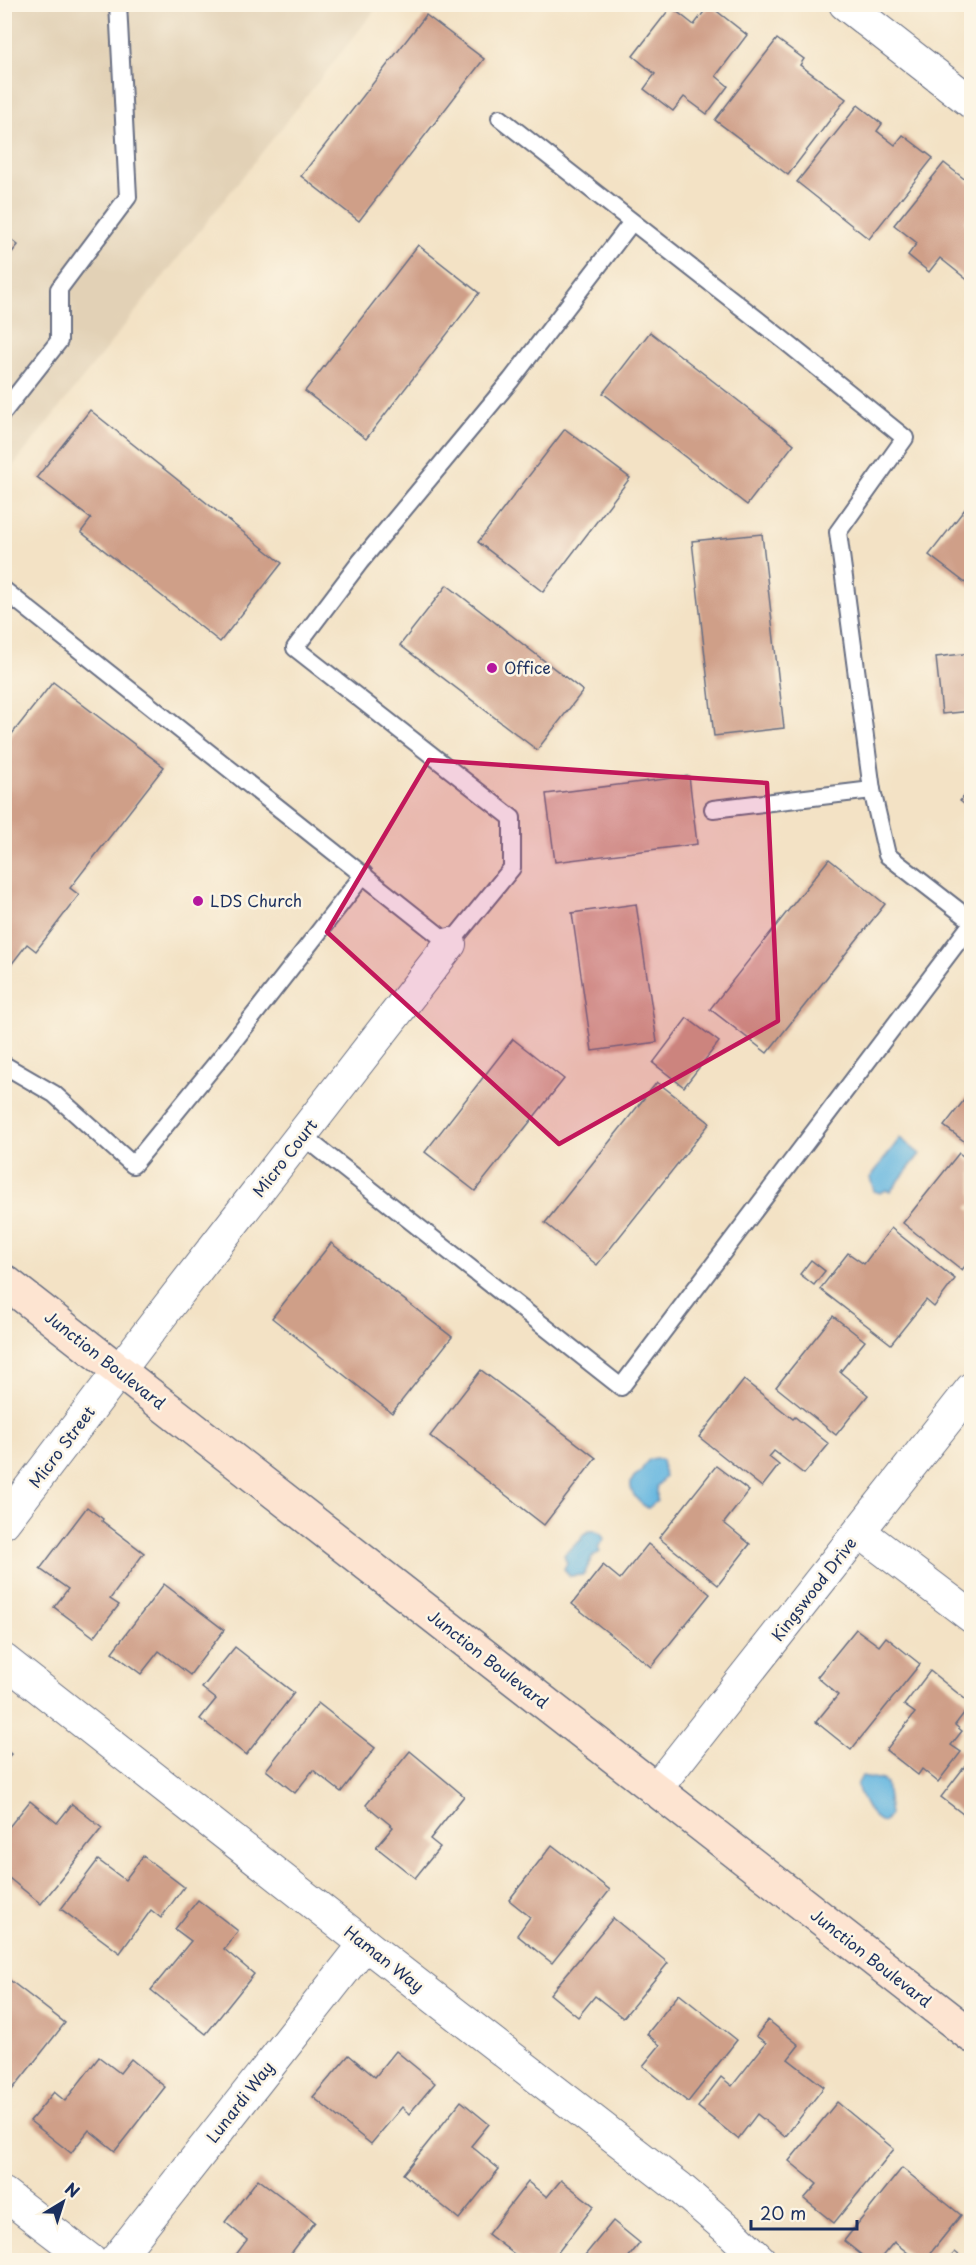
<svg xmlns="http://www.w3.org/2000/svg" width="976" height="2265" font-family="'Playpen Sans',sans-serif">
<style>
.built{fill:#e2d1b6}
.water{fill:#64b6e0;stroke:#40729f;stroke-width:1.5}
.building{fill:#cf9f88}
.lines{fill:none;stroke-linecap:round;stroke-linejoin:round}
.service-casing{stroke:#676e82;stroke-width:20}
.minor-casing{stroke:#676e82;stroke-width:34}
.secondary-casing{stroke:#676e82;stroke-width:36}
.service{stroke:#fff;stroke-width:16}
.minor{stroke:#fff;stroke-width:32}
.secondary{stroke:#fde4d1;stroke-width:33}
.marked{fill:#c2185b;fill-opacity:0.2;stroke:#c2185b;stroke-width:4.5;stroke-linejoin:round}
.poi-dot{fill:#b5179e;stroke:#fcf5e5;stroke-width:2}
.labels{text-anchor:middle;stroke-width:5;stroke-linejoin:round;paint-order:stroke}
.poi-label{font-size:16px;fill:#1b2f5e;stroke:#fcf5e5;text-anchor:start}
.street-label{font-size:16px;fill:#1b2f5e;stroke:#fcf5e5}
</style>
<rect width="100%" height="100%" fill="#fcf5e5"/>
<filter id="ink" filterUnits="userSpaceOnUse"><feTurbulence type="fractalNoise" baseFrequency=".0167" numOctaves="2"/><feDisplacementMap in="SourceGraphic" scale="12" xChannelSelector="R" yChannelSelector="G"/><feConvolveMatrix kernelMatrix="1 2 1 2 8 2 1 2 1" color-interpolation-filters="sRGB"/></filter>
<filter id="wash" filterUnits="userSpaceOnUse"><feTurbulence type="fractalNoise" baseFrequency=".008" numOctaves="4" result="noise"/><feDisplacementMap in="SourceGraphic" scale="24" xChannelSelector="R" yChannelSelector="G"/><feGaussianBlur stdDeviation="1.35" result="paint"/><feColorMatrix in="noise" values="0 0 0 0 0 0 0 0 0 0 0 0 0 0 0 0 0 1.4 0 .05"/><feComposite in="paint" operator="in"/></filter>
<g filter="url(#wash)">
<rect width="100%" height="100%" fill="#f3e2c5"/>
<path class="built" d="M5,5H379L5,476Z"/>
<g class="water">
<path d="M900,1138L920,1154L890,1192L886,1190L880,1193L874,1191L870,1178Z"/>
<path d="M656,1458L662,1460L665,1477L657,1486V1501L648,1508C639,1503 627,1491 632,1480C635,1474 635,1477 639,1473C646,1466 644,1459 656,1458Z"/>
<path d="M589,1531C597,1530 601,1531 604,1539L598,1547L600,1552L592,1557L584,1575L570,1576L564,1569L567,1563L564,1555C569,1548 576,1545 582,1539V1536Z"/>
<path d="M862,1776L882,1780L886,1783L890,1815L885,1821L882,1822C869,1816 861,1798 857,1785Z"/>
</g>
<g id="blocks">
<g class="building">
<path d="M709,5L747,35L716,76L728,86L707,114L684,97L673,111L644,89L655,74L633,56L671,7L694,25Z"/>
<path d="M426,15L484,59L359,221L301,176Z"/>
<path d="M777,39L804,59L800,65L846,99L788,175L715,120Z"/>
<path d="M858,105L882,124L877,131L895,145L903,135L933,158L869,239L797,182Z"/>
<path d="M944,163L972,185V212L964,222L972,228L970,282L940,258L929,272L908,255L917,243L894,225Z"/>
<path d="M4,234L18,245L4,262Z"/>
<path d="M418,245L479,293L366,439L305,391Z"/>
<path d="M650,332L794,444L747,505L603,393Z"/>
<path d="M90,410L282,563L220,642L81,532L91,519L37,477Z"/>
<path d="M565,429L630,478L543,592L478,542Z"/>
<path d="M972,500V588L929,555Z"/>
<path d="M762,534L784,728L714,736L692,541Z"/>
<path d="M447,585L583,691L537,750L400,645Z"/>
<path d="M972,653V711L942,714L936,657Z"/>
<path d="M53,682L164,767L70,888L79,895L36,951L27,944L4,974V744Z"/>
<path d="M689,776L697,844L555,862L546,794Z"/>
<path d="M972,787V810L960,801Z"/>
<path d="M829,859L885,904L767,1053L710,1009Z"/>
<path d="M636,904L657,1042L592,1051L572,913Z"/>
<path d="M687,1018L719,1042L684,1087L653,1063Z"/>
<path d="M513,1039L564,1079L475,1191L425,1152Z"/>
<path d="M657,1082L710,1123L597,1265L545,1223Z"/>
<path d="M972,1090V1147L944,1126Z"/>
<path d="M959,1153L972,1163V1203L967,1208L972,1211V1257L962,1270L903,1223Z"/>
<path d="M891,1228L955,1279L934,1307L926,1300L891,1344L820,1289L848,1253L864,1264Z"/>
<path d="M331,1243L452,1337L392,1413L272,1318Z"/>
<path d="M811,1260L825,1271L814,1285L800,1274Z"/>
<path d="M833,1316L865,1341L840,1372L868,1395L836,1435L776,1387Z"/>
<path d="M481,1370L596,1458L544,1525L430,1436Z"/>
<path d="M744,1380L793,1419L795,1417L829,1444L804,1474L774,1451L769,1457L779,1465L762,1487L699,1437Z"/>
<path d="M716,1466L749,1491L724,1523L750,1544L718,1585L659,1538Z"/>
<path d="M87,1507L103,1519L102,1521L144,1553L110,1599L119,1605L94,1637L54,1607L68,1589L40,1569Z"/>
<path d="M648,1544L710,1594L651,1667L572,1604L603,1565L620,1579Z"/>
<path d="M164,1584L224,1630L190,1675L159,1651L141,1674L112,1652Z"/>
<path d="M856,1629L879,1646L886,1637L920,1664L851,1750L816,1722L838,1695L817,1677Z"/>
<path d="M235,1647L294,1693L246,1755L200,1719L216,1699L202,1688Z"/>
<path d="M930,1671L971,1704L955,1725L962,1731L951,1745L961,1752L938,1782L922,1769L918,1775L886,1750L915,1713L904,1705Z"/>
<path d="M318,1703L375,1748L341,1792L313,1770L295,1793L266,1770Z"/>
<path d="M4,1748L11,1754L4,1762Z"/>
<path d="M410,1751L464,1796L430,1839L440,1847L415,1878L376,1847L393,1827L366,1805Z"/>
<path d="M972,1757V1821L941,1797Z"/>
<path d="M30,1801L57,1823L72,1804L102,1828L41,1904L4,1874V1833Z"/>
<path d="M552,1845L610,1890L552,1963L517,1935L530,1917L509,1900Z"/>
<path d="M143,1856L184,1887L161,1918L151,1910L120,1953L61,1909L98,1860L125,1880Z"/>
<path d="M198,1900L238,1931L224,1949L254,1974L206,2034L151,1990L191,1941L175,1929Z"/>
<path d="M613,1918L668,1963L623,2018L595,1996L578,2017L550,1994Z"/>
<path d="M7,1978L65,2023L4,2100V1982Z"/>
<path d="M679,1994L737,2040L688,2102L643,2066L660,2045L647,2034Z"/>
<path d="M768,2020L799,2045L788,2059L824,2087L785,2137L757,2114L738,2139L698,2107L721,2077L732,2086L766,2043L756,2036Z"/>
<path d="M396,2051L435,2083L409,2114L402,2107L371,2144L313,2097L349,2055L375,2077Z"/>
<path d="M99,2057L120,2073L131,2059L165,2087L115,2151L89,2130L71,2153L30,2121L54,2092L65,2101Z"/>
<path d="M461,2101L489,2124L471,2146L499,2169L459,2219L403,2174Z"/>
<path d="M837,2102L894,2149L834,2223L804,2199L817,2184L789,2161Z"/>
<path d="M902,2168L961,2215L925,2260H917L894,2242L879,2260H868L844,2241Z"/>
<path d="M258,2179L315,2222L286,2260H232L247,2240L225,2222Z"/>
<path d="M561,2180L594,2206L552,2260H522L488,2234L528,2182L547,2197Z"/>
<path d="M613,2221L640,2243L627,2259L629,2260H581Z"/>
<path d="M955,2252L965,2260H948Z"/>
</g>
</g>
</g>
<g filter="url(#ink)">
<use href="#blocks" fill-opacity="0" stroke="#676e82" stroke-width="1.5"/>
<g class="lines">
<g class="service-casing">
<g id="service">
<path d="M500,118L786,342L905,438L838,532L872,790L887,855L972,921"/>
<path d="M4,411L59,341V289L128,197L118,4"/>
<path d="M4,590L450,944L512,868V818L295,648L360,562L511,380L632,222"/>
<path d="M713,809L872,790"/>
<path d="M4,1065L54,1094L133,1165L222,1056L364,874"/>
<path d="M303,1136L621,1387L972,923"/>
</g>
</g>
<g class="minor-casing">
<g id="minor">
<path d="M845,4L972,103"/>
<path d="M4,1522L167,1308L450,944"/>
<path d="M860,1532L972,1617"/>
<path d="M4,1660L365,1944L680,2188L731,2232L760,2260"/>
<path d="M655,1790L972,1388"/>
<path d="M4,2194L90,2260"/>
<path d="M116,2260L365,1944"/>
</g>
</g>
<g class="secondary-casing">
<path id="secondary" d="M4,1281L972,2036"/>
</g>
<use href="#service" class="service"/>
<use href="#minor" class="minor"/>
<use href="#secondary" class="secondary"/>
</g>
</g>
<path class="marked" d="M429,760L767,783L778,1021L559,1144L327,932Z"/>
<g class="poi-dot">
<circle cx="492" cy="668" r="6"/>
<circle cx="198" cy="901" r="6"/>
</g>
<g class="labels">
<g class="poi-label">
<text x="504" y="674">Office</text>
<text x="210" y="907">LDS Church</text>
</g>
<g class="street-label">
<text transform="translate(285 1158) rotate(-52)" y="6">Micro Court</text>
<text transform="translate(105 1360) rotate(38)" y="6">Junction Boulevard</text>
<text transform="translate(62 1447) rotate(-53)" y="6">Micro Street</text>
<text transform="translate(814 1589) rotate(-52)" y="6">Kingswood Drive</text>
<text transform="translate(488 1659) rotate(38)" y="6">Junction Boulevard</text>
<text transform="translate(871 1958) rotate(38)" y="6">Junction Boulevard</text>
<text transform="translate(384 1959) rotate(38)" y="6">Haman Way</text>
<text transform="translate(240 2102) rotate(-52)" y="6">Lunardi Way</text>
</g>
</g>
<rect width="976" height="2265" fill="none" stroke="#fcf5e5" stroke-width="24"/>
<g transform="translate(63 2202) rotate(38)" stroke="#fcf5e5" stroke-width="4.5" paint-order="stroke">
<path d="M0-4.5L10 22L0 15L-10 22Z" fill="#1b2f5e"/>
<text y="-9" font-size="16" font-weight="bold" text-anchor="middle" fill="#1b2f5e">N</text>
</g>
<path d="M751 2220v9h106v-9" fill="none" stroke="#1b2f5e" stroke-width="3"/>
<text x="760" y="2220" font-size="18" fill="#1b2f5e" stroke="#fcf5e5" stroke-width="4.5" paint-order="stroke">20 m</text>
</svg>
